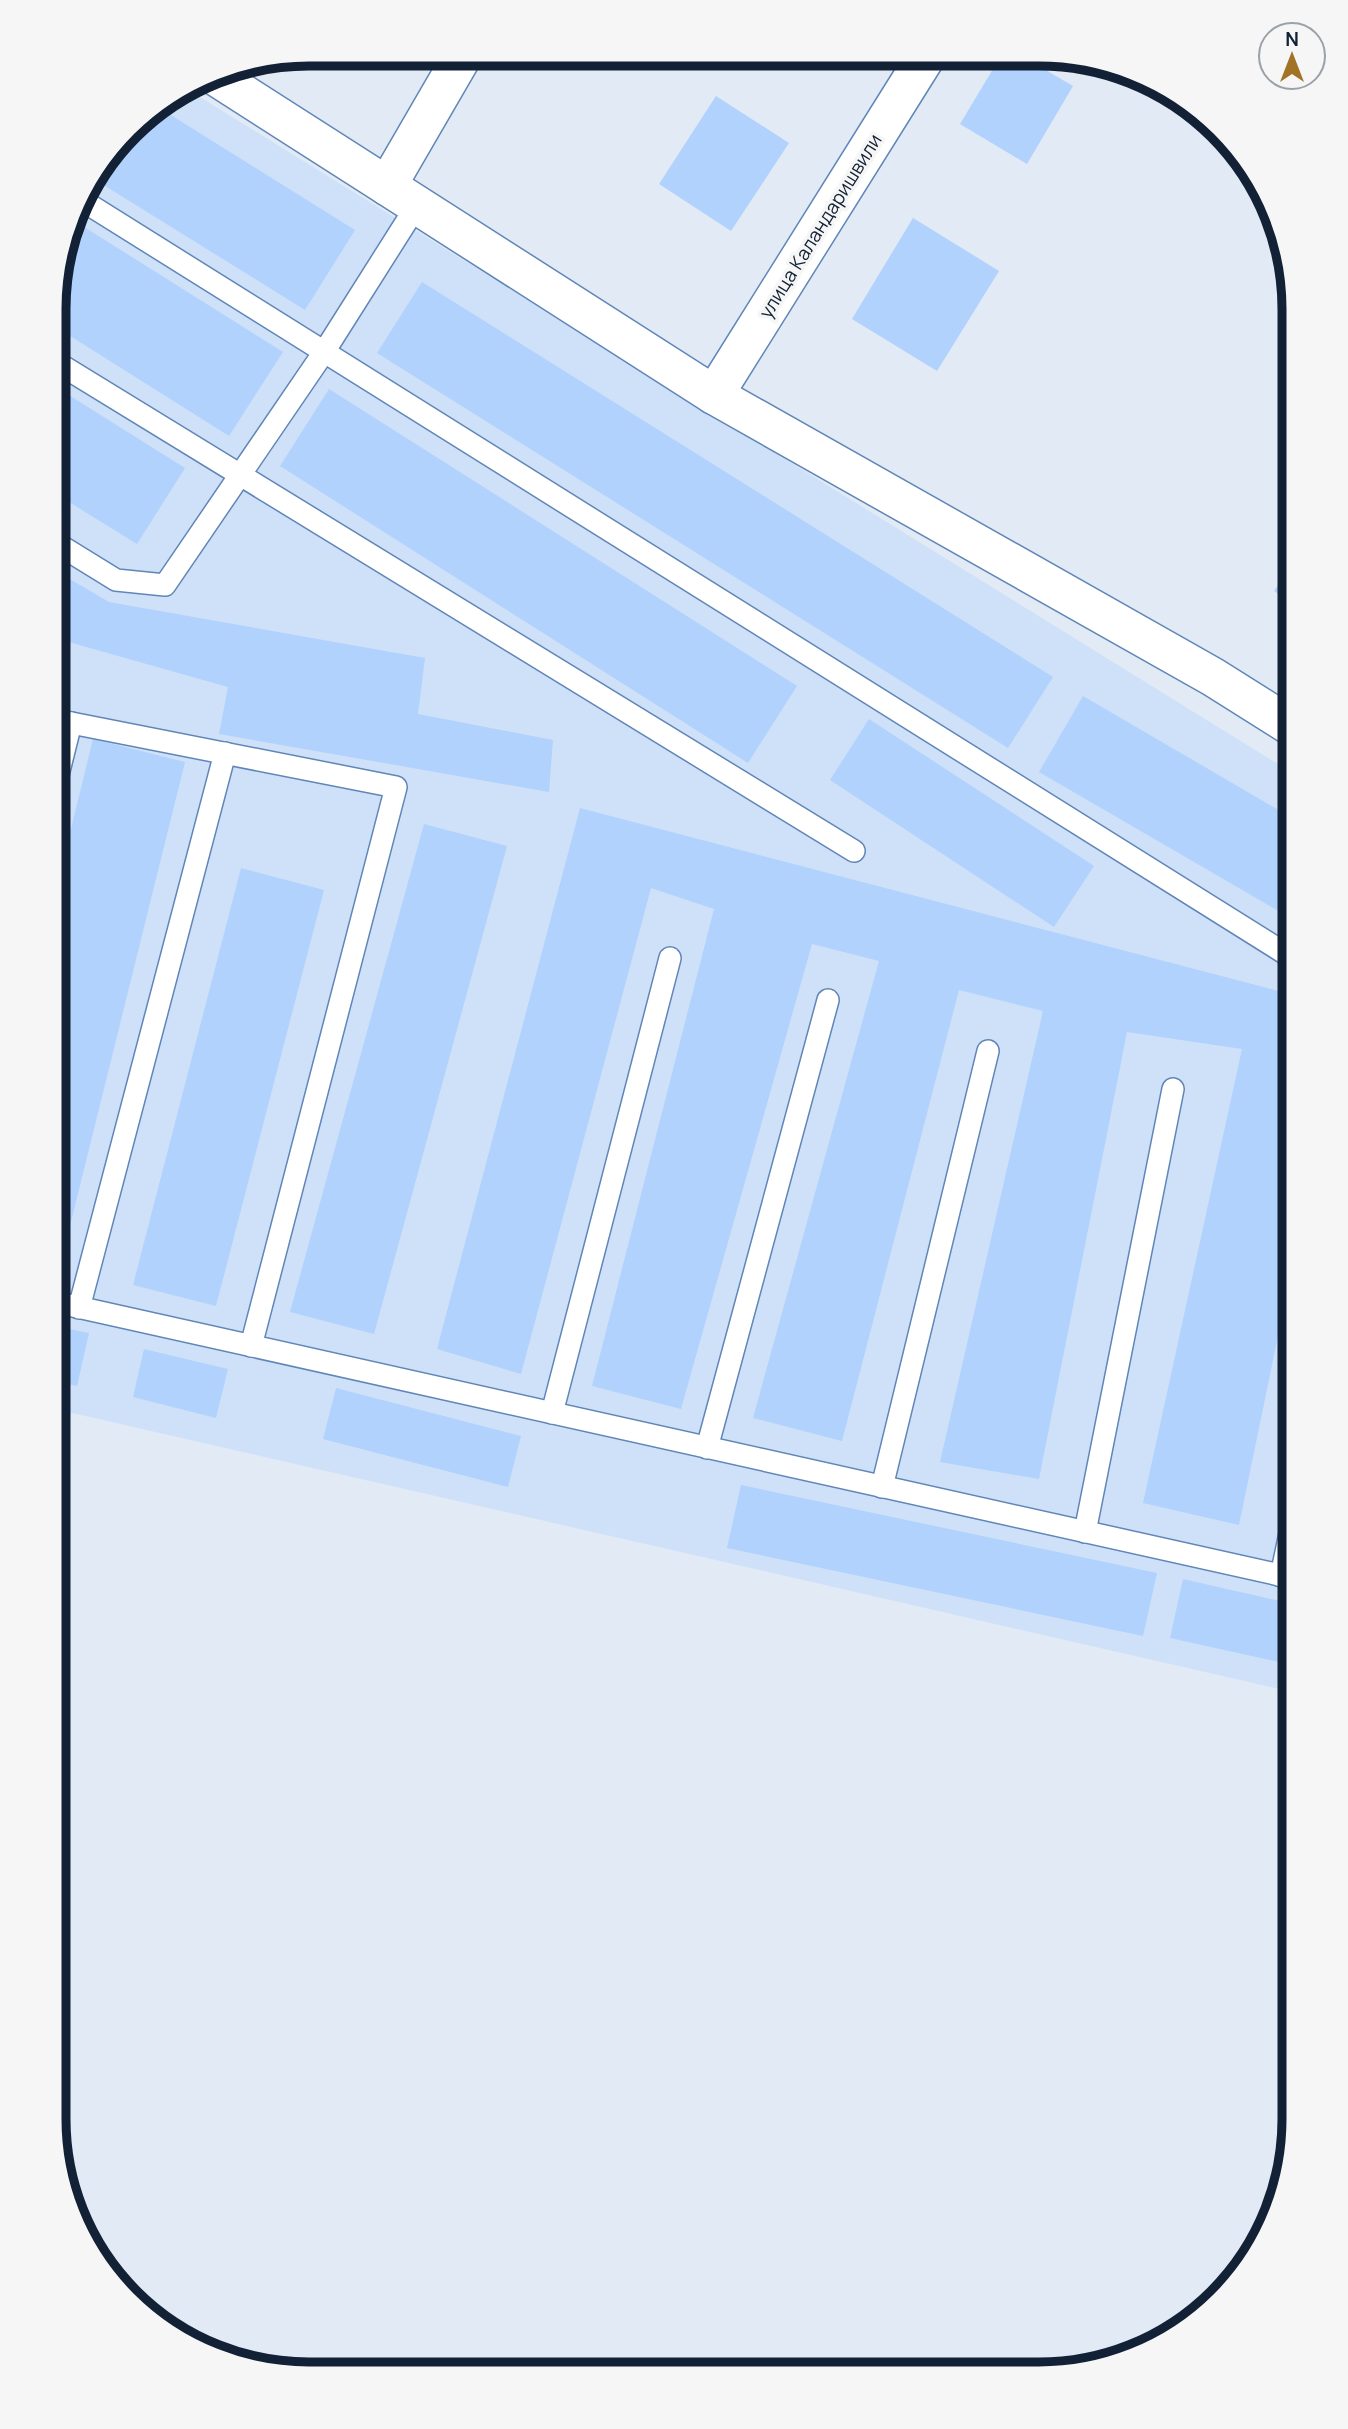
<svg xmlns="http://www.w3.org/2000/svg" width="1348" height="2429" font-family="Manrope,sans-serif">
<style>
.built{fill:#cee1f9}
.building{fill:#b1d2fc}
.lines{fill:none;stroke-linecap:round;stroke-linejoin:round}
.lane-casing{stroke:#6086b7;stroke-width:24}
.street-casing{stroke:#6086b7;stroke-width:41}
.lane{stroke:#fff;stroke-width:21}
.street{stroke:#fff;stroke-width:38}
.labels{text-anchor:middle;stroke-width:7;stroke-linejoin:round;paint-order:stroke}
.street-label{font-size:19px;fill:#122135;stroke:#f6f6f6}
.rim{fill:none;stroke:#122135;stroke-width:9}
</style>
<rect width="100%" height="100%" fill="#e1eaf5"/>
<path class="built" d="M187,89L1294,774L1293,1692L55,1409L56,277L81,196L141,118Z"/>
<g class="building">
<path d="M813,57H814L840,58L833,69Z"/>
<path d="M999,59H1027L1073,86L1027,164L960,124Z"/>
<path d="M716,96L789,143L731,231L659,184Z"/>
<path d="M158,107L355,230L305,310L94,179L141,118Z"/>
<path d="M913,218L999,271L937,371L852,319Z"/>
<path d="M73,220L283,352L229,436L56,327V277Z"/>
<path d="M422,282L1053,677L1008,748L377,353Z"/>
<path d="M56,387L185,468L137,544L56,494Z"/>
<path d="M329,389L797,686L748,763L280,466Z"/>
<path d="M1294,562V604L1274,591Z"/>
<path d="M56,571L109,602L425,658L418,714L553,740L549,792L219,734L228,687L65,641L56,637Z"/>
<path d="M1083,696L1294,819V920L1039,772Z"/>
<path d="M869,719L1094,866L1054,927L830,780Z"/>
<path d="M93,739L185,762L61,1262L55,1260L56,890Z"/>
<path d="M580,808L1294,995L1293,1263L1239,1525L1143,1503L1242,1049L1127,1032L1039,1479L940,1462L1043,1011L959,990L842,1441L753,1418L879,961L812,944L681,1409L592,1386L714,909L651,888L521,1374L437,1349Z"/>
<path d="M424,824L507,846L374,1334L290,1312Z"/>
<path d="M241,868L324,890L216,1306L133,1285Z"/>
<path d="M55,1326L89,1333L77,1386L55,1381Z"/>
<path d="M144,1349L228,1369L216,1418L133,1397Z"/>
<path d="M336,1388L521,1436L508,1487L323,1439Z"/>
<path d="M741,1485L1157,1573L1143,1636L727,1548Z"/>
<path d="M1183,1579L1293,1604V1665L1170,1638Z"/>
</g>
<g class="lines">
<g class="lane-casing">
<g id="lane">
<path d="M80,199L1294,959"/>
<path d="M56,362L854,851"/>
<path d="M56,543L116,580L165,585L324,352L417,205"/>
<path d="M56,720L396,787L251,1346"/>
<path d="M56,783L71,723"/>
<path d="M55,1302L1293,1578"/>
<path d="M79,1308L225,753"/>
<path d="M552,1413L670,958"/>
<path d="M707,1448L828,1000"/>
<path d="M882,1487L988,1051"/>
<path d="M1085,1532L1173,1089"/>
<path d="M1281,1576L1293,1519"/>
</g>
</g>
<g class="street-casing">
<g id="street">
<path d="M212,74L714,395L1213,677L1294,728"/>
<path d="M387,186L463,55"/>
<path d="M714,395L925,58"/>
</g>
</g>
<use href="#lane" class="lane"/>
<use href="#street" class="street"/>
</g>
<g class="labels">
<g class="street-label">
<text transform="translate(820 226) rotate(-58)" y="7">улица Каландаришвили</text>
</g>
</g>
<path d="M0 0H1348V2429H0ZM309 66H1039A243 243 0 0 1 1282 309V2119A243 243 0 0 1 1039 2362H309A243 243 0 0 1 66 2119V309A243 243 0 0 1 309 66Z" fill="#f6f6f6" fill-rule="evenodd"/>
<path class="rim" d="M309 66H1039A243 243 0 0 1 1282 309V2119A243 243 0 0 1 1039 2362H309A243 243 0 0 1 66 2119V309A243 243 0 0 1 309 66Z"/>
<g transform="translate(1292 56)"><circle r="33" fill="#f6f6f6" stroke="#9ba1a9" stroke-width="2"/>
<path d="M0-5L12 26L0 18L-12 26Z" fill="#a27226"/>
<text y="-10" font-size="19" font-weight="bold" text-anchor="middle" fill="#122135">N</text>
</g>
</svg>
